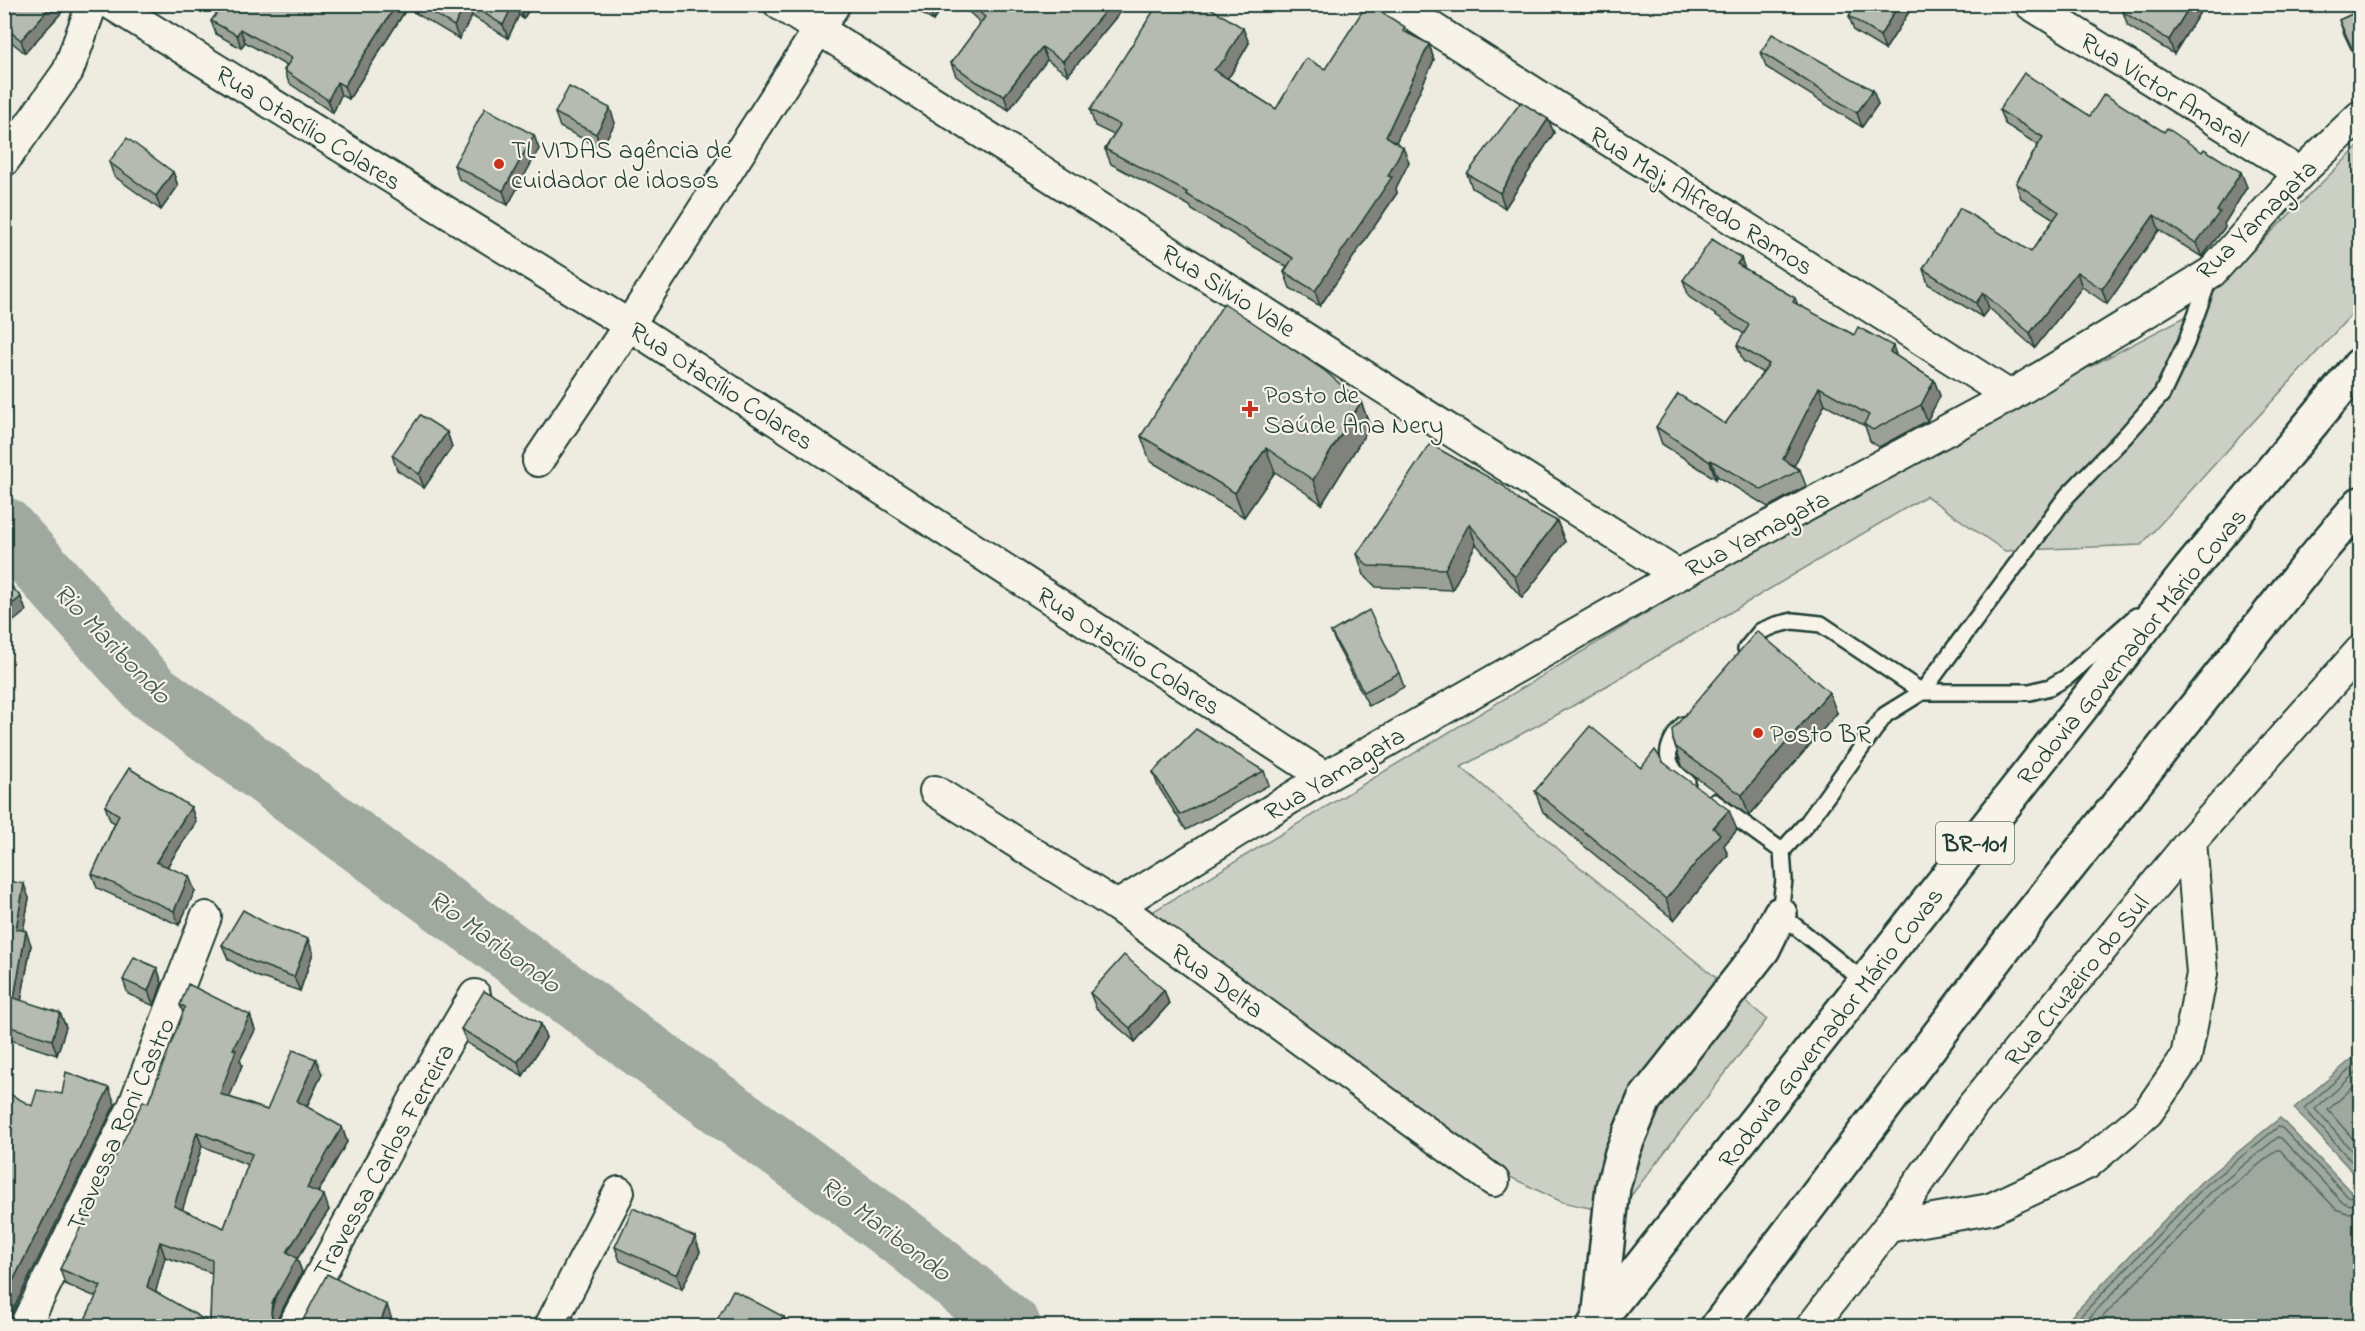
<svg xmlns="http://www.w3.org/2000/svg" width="2365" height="1331" font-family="'Indie Flower',sans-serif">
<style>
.green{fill:#cccfc4;stroke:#76867c;stroke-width:1.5}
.water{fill:#9fa99f;stroke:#6c7e74;stroke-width:1.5}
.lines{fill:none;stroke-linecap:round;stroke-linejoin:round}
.shore{stroke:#52685f;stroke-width:1.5}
.river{stroke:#9fa99f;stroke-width:60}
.lane-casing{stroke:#1f3d34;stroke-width:20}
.street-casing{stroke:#1f3d34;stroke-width:34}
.highway-casing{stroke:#1f3d34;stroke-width:38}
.lane{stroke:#f7f3e8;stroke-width:15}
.street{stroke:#f7f3e8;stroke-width:30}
.highway{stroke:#f7f3e8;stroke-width:33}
.wall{fill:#9ca197;stroke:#1f3d34;stroke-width:1.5;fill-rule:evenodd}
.shaded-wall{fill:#7f837b;stroke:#1f3d34;stroke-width:1.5}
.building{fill:#b5bbb0;stroke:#1f3d34;stroke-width:1.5;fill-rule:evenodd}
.poi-dot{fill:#c8321e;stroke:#f7f3e8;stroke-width:2}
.labels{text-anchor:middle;stroke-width:4.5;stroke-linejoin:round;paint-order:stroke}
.shield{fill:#f7f3e8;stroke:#60746a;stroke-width:1.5}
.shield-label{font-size:24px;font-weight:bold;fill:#1f3d34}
.street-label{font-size:26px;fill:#1f3d34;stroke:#f7f3e8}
.poi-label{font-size:26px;fill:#1f3d34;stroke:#f7f3e8;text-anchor:start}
.water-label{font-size:27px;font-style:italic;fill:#3f584f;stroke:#f7f3e8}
</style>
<rect width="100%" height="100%" fill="#eeece1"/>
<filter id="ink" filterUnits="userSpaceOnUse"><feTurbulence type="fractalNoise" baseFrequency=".0167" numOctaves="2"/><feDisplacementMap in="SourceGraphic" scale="12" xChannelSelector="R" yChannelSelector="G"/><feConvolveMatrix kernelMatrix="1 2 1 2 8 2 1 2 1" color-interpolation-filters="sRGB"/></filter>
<g filter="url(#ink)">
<path class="green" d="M2360,145V305L2141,545L2005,551L1926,496L1571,707L1461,767L1570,859L1767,1019L1617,1214L1562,1202L1477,1161L1152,912L1732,561L1942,444L2185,317Z"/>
<g class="water">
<path d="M2360,1052V1180L2294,1108Z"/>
<path d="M2280,1118L2351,1192L2360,1186V1326H2062L2201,1182Z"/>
</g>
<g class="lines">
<g class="shore">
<path d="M2360,1060L2304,1108L2360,1171"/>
<path d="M2360,1069L2315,1109L2360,1160"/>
<path d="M2360,1081L2328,1110L2360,1147"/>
<path d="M2071,1326L2205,1186L2278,1127L2282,1128L2347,1196L2353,1197L2360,1193"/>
<path d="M2081,1326L2211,1192L2278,1137L2281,1138L2342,1202L2351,1205L2360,1202"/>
<path d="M2094,1326L2217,1198L2277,1150H2280L2336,1209L2347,1213L2360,1212"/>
</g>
<path class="river" d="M4,527L151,691L911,1244L1011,1326"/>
<g class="lane-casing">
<g id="lane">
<path d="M1746,649L1761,631L1776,625L1793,621L1821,624L1922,692L2067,496L2126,435L2162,394L2186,343L2210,276"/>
<path d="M1683,725C1664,747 1662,765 1687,782"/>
<path d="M1714,802L1782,851"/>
<path d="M1865,982L1780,914L1784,880L1782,851L1808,822L1885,715L1922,692H2030L2050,687L2067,677L2136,616"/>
</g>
</g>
<g class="street-casing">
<g id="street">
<path d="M111,4L629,325L1325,777"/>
<path d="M779,4L1678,575"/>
<path d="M1395,4L2010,396"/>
<path d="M2030,4L2300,173"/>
<path d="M4,161L68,71L92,4"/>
<path d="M538,461L629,325L835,4"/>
<path d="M935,791L1117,906L1494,1181"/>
<path d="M1117,906L1325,777L1678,575L2010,396L2212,272L2300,173L2360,116"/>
<path d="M1888,1227L1990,1209L2087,1164L2148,1112L2186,1057L2202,974L2191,841"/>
<path d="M25,1326L133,1107L206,917"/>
<path d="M293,1326L424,1081L475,995"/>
<path d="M550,1326L619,1192"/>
<path d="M1812,1326L1888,1227L1973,1105L2191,841L2360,651"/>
</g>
</g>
<g class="highway-casing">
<g id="highway">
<path d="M1599,1320L1613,1187L1622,1153L1644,1100L1763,949L1780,914"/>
<path d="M1594,1326L2190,569L2360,365"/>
<path d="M1718,1326L2013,937L2313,559L2360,504"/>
</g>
</g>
<use href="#lane" class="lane"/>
<use href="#street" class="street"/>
<use href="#highway" class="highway"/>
</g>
<g class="wall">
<path d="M4,4L62,12L25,53L4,36Z"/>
<path d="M224,4H533L523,19L519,15L508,38L472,16L459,39L407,8L349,99L341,95L333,113L289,83L284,70L287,66L245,42L241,48L216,34L211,21Z"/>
<path d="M907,4H945L933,21Z"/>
<path d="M960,4H1127L1068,75L1047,60L1009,110L982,95L956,76L951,63L981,23Z"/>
<path d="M1856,4H1914L1885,50L1854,31L1849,16Z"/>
<path d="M2127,4H2205L2174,54L2128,26L2123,12Z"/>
<path d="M2361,10V70L2344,34L2339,20Z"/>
<path d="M1408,33L1429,44L1434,60L1396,142L1409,162L1396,188L1397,193L1320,306L1290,288L1284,272L1287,267L1192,210L1190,206L1111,164L1105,149L1114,135L1095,126L1090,110L1249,43L1231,74L1227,78L1276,109L1325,69Z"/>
<path d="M1761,52L1878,104L1862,127L1766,67Z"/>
<path d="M1999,110L2090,116L2247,187L2224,224L2225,227L2202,257L2159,230L2107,304L2082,287L2035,348L1989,308L1982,317L1928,284L1923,269L2031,252L2054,219L2021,198L2016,183L2038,145L2005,124Z"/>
<path d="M555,113L615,123L601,148L560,127Z"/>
<path d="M1548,119L1554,133L1505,208L1472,188L1467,174Z"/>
<path d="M539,149L508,205L459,179L454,165Z"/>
<path d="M109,162L173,172L178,186L161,210L114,176Z"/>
<path d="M1741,258L1744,268L1795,298L1798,305L1854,335L1896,356L1934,380L1940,396L1927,421L1879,447L1870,441L1865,426L1825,404L1794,466L1800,470L1806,486L1768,507L1717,476L1716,479L1662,444L1656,427L1725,424L1763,373L1743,361L1737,345L1744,334L1689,297L1683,280Z"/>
<path d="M1361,402L1370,426L1322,504L1275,472L1244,517L1150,461L1141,436Z"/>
<path d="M447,432L452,447L424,488L397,470L392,455Z"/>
<path d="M1519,501L1557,521L1565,542L1522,598L1476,544L1452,590L1376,587L1364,575L1357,554Z"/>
<path d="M1331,632L1399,673L1404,687L1369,706L1337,646Z"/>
<path d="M1837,713L1749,816L1683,768L1673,740Z"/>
<path d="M1663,762L1737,830L1724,845L1728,855L1674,920L1543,812L1535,791Z"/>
<path d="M1264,771L1269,785L1186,830L1158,786L1153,772Z"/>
<path d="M105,806L191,807L196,822L167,867L195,891L179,925L97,888L92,874L115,823L110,820Z"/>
<path d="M4,880L29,898L23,930L31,945L21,1001L60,1013L66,1027L57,1055L4,1038Z"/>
<path d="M222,945L313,953L300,991L256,976L228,959Z"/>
<path d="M157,968L162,983L154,1006L128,994L123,980Z"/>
<path d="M1164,990L1169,1004L1135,1042L1096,1008L1090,993Z"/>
<path d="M180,1005L250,1015L255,1030L240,1060L242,1065L229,1097L267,1110L322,1074L307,1107L342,1127L347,1142L318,1193L329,1210L297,1259L302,1272L278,1318L277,1324L82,1326L96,1297L65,1284L60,1269L148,1103L183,1013ZM202,1146L248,1165L224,1228L182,1210ZM165,1257L212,1273L210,1323L155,1292Z"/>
<path d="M541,1024L546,1038L523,1076L467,1043L461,1029Z"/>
<path d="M695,1237L700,1252L682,1289L620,1261L615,1247Z"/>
</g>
<g class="shaded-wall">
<path d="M53,4H59L62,12L25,53L21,40Z"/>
<path d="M397,4H406L407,8L349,99L344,86Z"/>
<path d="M466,4H468L472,16L459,39L454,26Z"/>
<path d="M513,4H515L519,15L508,38L503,25Z"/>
<path d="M520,4H533L523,19L519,6Z"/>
<path d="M930,4H945L933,21L928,8Z"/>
<path d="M1111,4H1127L1068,75L1063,61Z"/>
<path d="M1899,4H1914L1885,50L1880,36Z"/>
<path d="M2191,4H2205L2174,54L2169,40Z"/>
<path d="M1243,28L1249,43L1231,74L1220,86L1214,70Z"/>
<path d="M240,29L245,42L241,48L237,35Z"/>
<path d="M1429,44L1434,60L1392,151L1386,136Z"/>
<path d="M1042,47L1047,60L1009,110L1004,96Z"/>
<path d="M337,82L341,95L333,113L328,100Z"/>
<path d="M1873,90L1878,104L1862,127L1857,113Z"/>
<path d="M610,108L615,123L601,148L596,134Z"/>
<path d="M1548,119L1554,133L1505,208L1500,193Z"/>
<path d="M534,135L539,149L508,205L503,191Z"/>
<path d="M1403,147L1409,162L1396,188L1397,193L1320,306L1315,291L1388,176Z"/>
<path d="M173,172L178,186L161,210L156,196Z"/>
<path d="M2241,172L2247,187L2224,224L2225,227L2202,257L2196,243Z"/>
<path d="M2154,215L2159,230L2107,304L2102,289Z"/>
<path d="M1741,258L1747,275L1737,264Z"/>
<path d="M2077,272L2082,287L2035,348L2030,333Z"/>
<path d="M1983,293L1989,308L1982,317L1976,303Z"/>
<path d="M1893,346L1899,363L1890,352Z"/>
<path d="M1934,380L1940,396L1927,421L1921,405Z"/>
<path d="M1819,387L1825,404L1789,476L1783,459Z"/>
<path d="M1361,402L1370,426L1322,504L1313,480Z"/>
<path d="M447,432L452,447L424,488L419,474Z"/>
<path d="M1266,448L1275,472L1244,517L1235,493Z"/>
<path d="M1711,460L1717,476L1716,479L1710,462Z"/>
<path d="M1557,521L1565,542L1522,598L1515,577Z"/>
<path d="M1469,524L1476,544L1452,590L1445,569Z"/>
<path d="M21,597L26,611L4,629V610Z"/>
<path d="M1829,692L1837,713L1749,816L1742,795Z"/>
<path d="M191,807L196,822L161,876L156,862Z"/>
<path d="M1729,810L1737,830L1724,845L1728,855L1674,920L1666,899L1713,828Z"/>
<path d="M189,876L195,891L179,925L174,911Z"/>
<path d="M24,884L29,898L21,943L16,929Z"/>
<path d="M26,931L31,945L19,1013L14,998Z"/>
<path d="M308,939L313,953L300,991L294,977Z"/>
<path d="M157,968L162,983L154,1006L148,991Z"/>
<path d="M1164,990L1169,1004L1135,1042L1130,1028Z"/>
<path d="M60,1013L66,1027L57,1055L52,1040Z"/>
<path d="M250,1015L255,1030L240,1060L242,1065L225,1109L220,1094L233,1049Z"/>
<path d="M541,1024L546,1038L523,1076L518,1062Z"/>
<path d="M316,1059L322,1074L302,1116L297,1101Z"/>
<path d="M109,1088L115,1104L7,1322L4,1314V1299Z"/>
<path d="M342,1127L347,1142L312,1202L307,1188Z"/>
<path d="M197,1132L202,1146L179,1221L174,1206Z"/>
<path d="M324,1195L329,1210L297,1259L302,1272L278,1318L276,1326L271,1313L287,1252Z"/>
<path d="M695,1237L700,1252L682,1289L677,1275Z"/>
<path d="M160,1242L165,1257L153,1302L147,1287Z"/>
<path d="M387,1305L392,1320L390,1326H379Z"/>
<path d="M784,1317L788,1326H779Z"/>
</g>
<g class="building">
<path d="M4,4H53L21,40L4,27Z"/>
<path d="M224,4H397L344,86L337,82L328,100L284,70L292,58L240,29L237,35L211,21Z"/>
<path d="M418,4H466L454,26Z"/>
<path d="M469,4H513L503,25Z"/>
<path d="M970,4H1111L1063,61L1042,47L1004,96L977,82L951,63L985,17Z"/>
<path d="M1158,4H1204L1243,28L1225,59L1214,70L1276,109L1306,58L1325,69L1367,4H1369L1405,27L1403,31L1429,44L1386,136L1403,147L1388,176L1392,177L1315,291L1284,272L1293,258L1186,194L1187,192L1105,149L1120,125L1090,110Z"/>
<path d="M1856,4H1899L1880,36L1849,16Z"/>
<path d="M2127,4H2191L2169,40L2123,12Z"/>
<path d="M2361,10V60L2358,61L2339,20Z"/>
<path d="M1772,34L1873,90L1857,113L1761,52Z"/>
<path d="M2024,73L2090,116L2104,94L2164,132L2167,128L2202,152L2204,149L2241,172L2217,211L2220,212L2196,243L2154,215L2102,289L2077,272L2030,333L1983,293L1976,303L1923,269L1960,208L2031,252L2059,212L2016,183L2043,137L1999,110Z"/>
<path d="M569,87L610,108L596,134L555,113Z"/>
<path d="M1521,102L1548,119L1500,193L1467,174Z"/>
<path d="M485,108L534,135L503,191L454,165Z"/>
<path d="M127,138L173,172L156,196L109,162Z"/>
<path d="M1712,239L1741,258L1737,264L1795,298L1793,302L1854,335L1858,327L1893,346L1890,352L1934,380L1921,405L1873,430L1864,424L1869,415L1819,387L1783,459L1800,470L1762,490L1711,460L1710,462L1656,427L1678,394L1725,424L1769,364L1737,345L1749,325L1683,280Z"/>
<path d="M1224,303L1325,371L1361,402L1313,480L1266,448L1235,493L1141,436Z"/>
<path d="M420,415L447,432L419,474L392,455Z"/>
<path d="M1430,444L1504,486L1519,501L1557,521L1515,577L1469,524L1445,569L1368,566L1357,554Z"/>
<path d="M4,578L21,597L4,610Z"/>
<path d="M1369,610L1399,673L1364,692L1331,632Z"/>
<path d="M1757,631L1829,692L1742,795L1676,747L1673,740L1672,730Z"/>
<path d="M1590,726L1641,768L1655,750L1663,762L1729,810L1713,828L1720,834L1666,899L1535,791Z"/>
<path d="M1196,729L1264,771L1180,815L1153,772Z"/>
<path d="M129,768L191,807L156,862L189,876L174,911L92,874L119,815L105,806Z"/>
<path d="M4,880L24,884L16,929L26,931L14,998L60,1013L52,1040L4,1025Z"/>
<path d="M243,910L271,926L308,939L294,977L251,961L222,945Z"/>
<path d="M1124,955L1164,990L1130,1028L1090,993Z"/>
<path d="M134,957L157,968L148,991L123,980Z"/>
<path d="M188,984L250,1015L233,1049L236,1050L220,1094L267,1110L293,1050L316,1059L297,1101L342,1127L307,1188L324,1195L287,1252L297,1258L272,1303L271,1313L273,1321L280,1326H82L101,1286L60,1269L143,1101L148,1103L185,1007L180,1005ZM197,1132L252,1154L224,1228L174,1206ZM160,1242L212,1260L210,1323L147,1287Z"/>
<path d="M484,991L541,1024L518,1062L461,1029Z"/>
<path d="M66,1072L109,1088L4,1299V1091L32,1106L37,1090L62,1094Z"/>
<path d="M633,1208L695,1237L677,1275L615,1247Z"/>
<path d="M327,1274L387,1305L379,1326H295H297L303,1320Z"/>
<path d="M733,1290L784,1317L779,1326H714Z"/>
<path d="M570,1316L590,1326H565Z"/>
</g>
</g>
<g class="poi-dot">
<circle cx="499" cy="164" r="6"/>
<path d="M1247 400h6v6h6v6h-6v6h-6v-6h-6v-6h6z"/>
<circle cx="1758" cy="733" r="6"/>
</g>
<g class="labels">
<rect class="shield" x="1936" y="822" width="78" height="42" rx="4.5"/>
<g class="shield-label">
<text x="1975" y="851">BR-101</text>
</g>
<g class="street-label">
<text transform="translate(2165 89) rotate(32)" y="9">Rua Victor Amaral</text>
<text transform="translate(309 127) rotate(32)" y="9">Rua Otacílio Colares</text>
<text transform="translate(1702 200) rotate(32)" y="9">Rua Maj. Alfredo Ramos</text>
<text transform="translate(2256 219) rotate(-45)" y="9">Rua Yamagata</text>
<text transform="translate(1229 290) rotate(32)" y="9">Rua Silvio Vale</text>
<text transform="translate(722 385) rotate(33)" y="9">Rua Otacílio Colares</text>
<text transform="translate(1757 533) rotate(-28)" y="9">Rua Yamagata</text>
<text transform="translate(2131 646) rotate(-51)" y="9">Rodovia Governador Mário Covas</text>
<text transform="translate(1129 650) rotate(33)" y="9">Rua Otacílio Colares</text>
<text transform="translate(1334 773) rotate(-31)" y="9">Rua Yamagata</text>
<text transform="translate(1218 980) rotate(36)" y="9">Rua Delta</text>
<text transform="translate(2076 980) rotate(-51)" y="9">Rua Cruzeiro do Sul</text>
<text transform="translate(1830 1027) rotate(-52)" y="9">Rodovia Governador Mário Covas</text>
<text transform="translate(120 1124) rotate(-66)" y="9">Travessa Roni Castro</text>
<text transform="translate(383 1160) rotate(-61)" y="9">Travessa Carlos Ferreira</text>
</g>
<g class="poi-label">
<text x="511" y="158">TL VIDAS agência de<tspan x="511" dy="30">cuidador de idosos</tspan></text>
<text x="1264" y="403">Posto de<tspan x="1264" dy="30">Saúde Ana Nery</tspan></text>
<text x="1770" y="742">Posto BR</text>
</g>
<g class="water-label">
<text transform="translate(113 643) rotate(46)" y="9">Rio Maribondo</text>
<text transform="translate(495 941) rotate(36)" y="9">Rio Maribondo</text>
<text transform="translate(886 1228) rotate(37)" y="9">Rio Maribondo</text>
</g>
</g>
<rect width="2365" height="1331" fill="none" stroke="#f7f3e8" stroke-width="24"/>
<rect x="12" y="12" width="2341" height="1307" fill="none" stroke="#1f3d34" stroke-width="2" filter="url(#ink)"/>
</svg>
